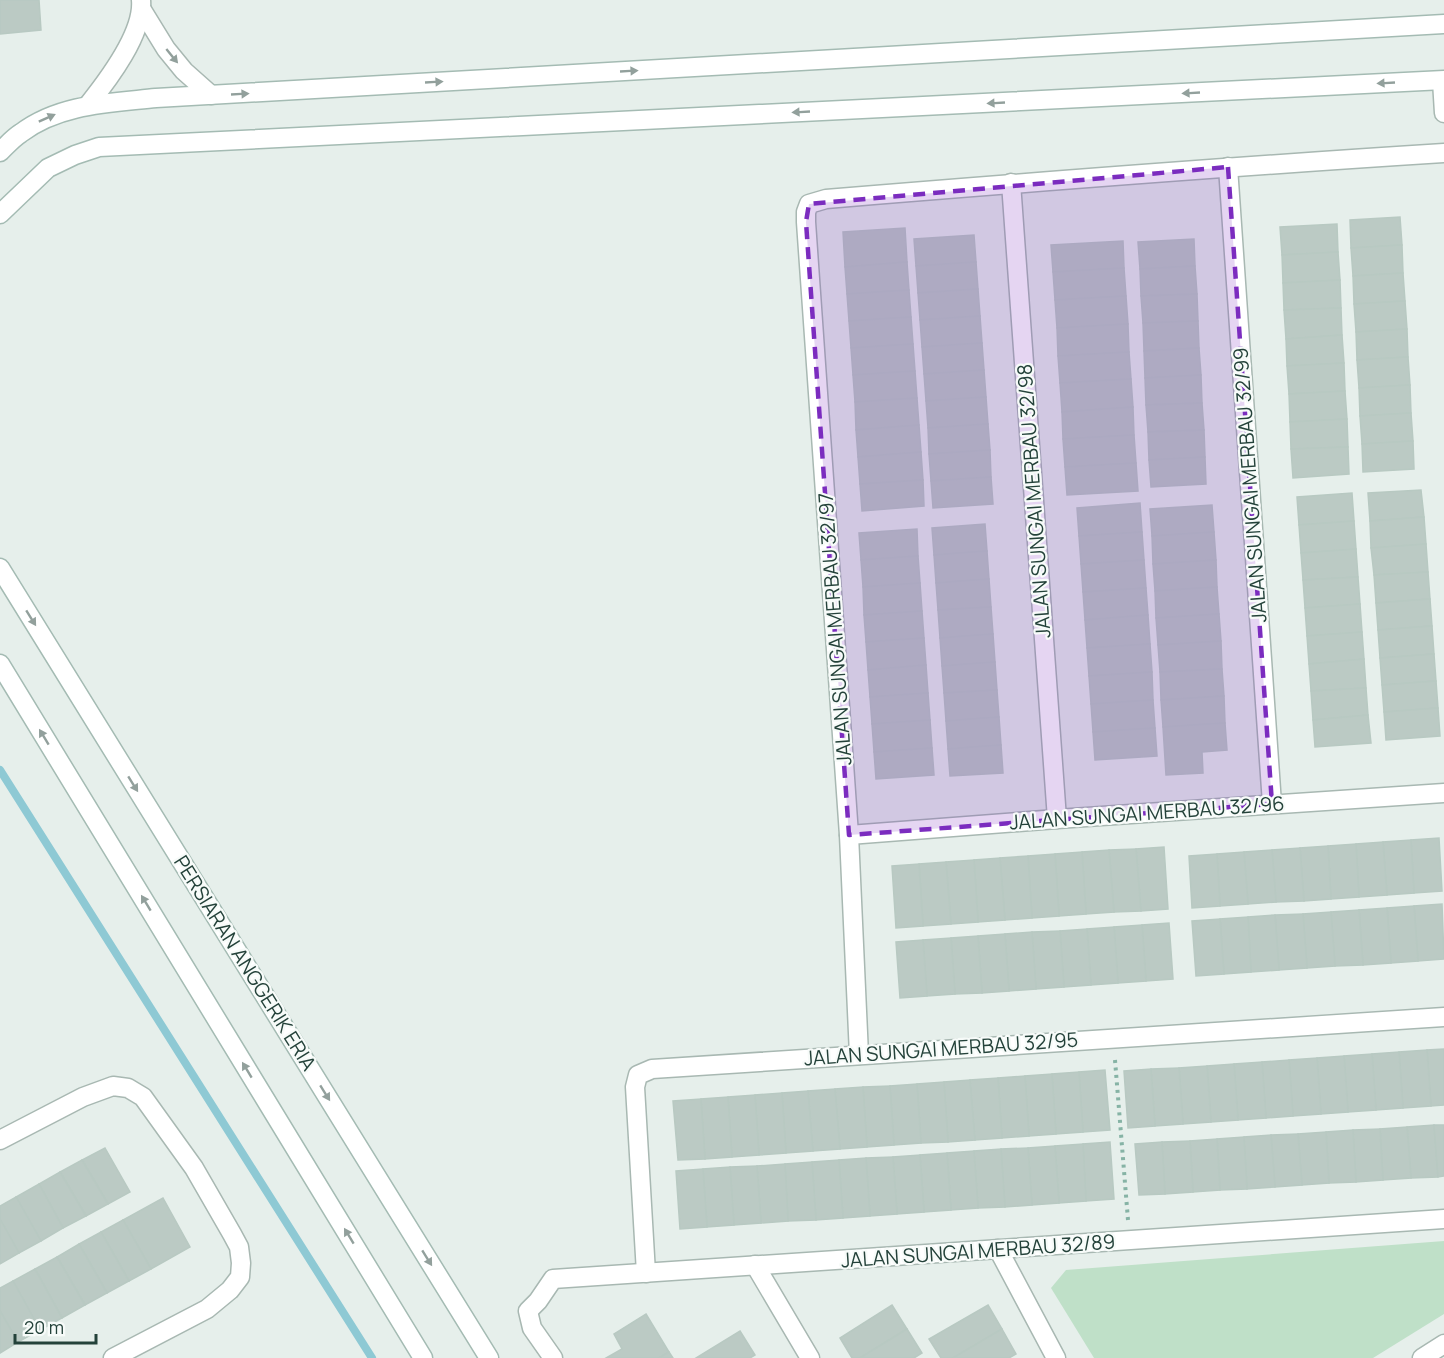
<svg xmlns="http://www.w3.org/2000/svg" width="1444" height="1358" font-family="Manrope,sans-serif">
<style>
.green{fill:#bfe0c8}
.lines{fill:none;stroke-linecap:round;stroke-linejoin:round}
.stream{stroke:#8ec9d4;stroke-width:8}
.building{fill:#bbcac4;stroke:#b8c9c2;stroke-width:1.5}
.minor-casing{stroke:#a8b8b2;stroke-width:21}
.secondary-casing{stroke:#a4bbb3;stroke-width:21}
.path{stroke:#86b3a5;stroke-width:4;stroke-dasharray:3 4.5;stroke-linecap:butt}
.minor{stroke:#fff;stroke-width:18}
.secondary{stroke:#fff;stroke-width:18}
.oneway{fill:#92a09c}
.marked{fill:#7b2cbf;fill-opacity:0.2;stroke:#7b2cbf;stroke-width:4.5;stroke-dasharray:12 8;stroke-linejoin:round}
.labels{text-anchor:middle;stroke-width:4.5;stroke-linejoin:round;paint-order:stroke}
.street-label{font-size:20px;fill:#24423a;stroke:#f7fbf9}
</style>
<rect width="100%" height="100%" fill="#e6efeb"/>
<path class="green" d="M1444,1241V1314L1373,1358H1094L1051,1288L1066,1270Z"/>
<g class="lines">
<path class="stream" d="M0,770L372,1358"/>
</g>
<g class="building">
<path d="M0,0H39L41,30L0,34Z"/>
<path d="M1400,217L1402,245L1351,248L1350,220Z"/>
<path d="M1337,224L1338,252L1282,255L1280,227Z"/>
<path d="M905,228L907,262L845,267L843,232Z"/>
<path d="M974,235L976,262L916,266L914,239Z"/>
<path d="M1194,239L1195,266L1140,269L1138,242Z"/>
<path d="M1123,241L1124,268L1053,272L1051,245Z"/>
<path d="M1402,245L1403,273L1353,276L1351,248Z"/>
<path d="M1338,252L1340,280L1283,283L1282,255Z"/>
<path d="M907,262L909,290L847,294L845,267Z"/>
<path d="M976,262L978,289L918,293L916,266Z"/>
<path d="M1195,266L1197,294L1141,296L1140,269Z"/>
<path d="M1124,268L1126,296L1055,300L1053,272Z"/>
<path d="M1403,273L1405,301L1354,304L1353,276Z"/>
<path d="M1340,280L1341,308L1284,310L1283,283Z"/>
<path d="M978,289L980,316L920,320L918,293Z"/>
<path d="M909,290L911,317L849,321L847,294Z"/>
<path d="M1197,294L1198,321L1143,323L1141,296Z"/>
<path d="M1126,296L1128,324L1057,328L1055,300Z"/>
<path d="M1405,301L1407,329L1356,332L1354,304Z"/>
<path d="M1341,308L1342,335L1286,339L1284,310Z"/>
<path d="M980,316L982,343L922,347L920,320Z"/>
<path d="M911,317L913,344L851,348L849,321Z"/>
<path d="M1198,321L1199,348L1144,351L1143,323Z"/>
<path d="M1128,324L1129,352L1058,356L1057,328Z"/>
<path d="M1407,329L1408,357L1357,360L1356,332Z"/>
<path d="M1342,335L1344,363L1287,366L1286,339Z"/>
<path d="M982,343L984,370L924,374L922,347Z"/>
<path d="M913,344L915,371L853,375L851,348Z"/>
<path d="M1199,348L1201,375L1145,378L1144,351Z"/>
<path d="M1129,352L1131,379L1060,383L1058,356Z"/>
<path d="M1408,357L1410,385L1359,388L1357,360Z"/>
<path d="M1344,363L1345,391L1289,394L1287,366Z"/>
<path d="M984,370L986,397L926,401L924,374Z"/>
<path d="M915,371L917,398L855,402L853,375Z"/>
<path d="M1201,375L1202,403L1146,405L1145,378Z"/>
<path d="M1131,379L1133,407L1062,412L1060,383Z"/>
<path d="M1410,385L1411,413L1360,416L1359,388Z"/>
<path d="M1345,391L1347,419L1290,422L1289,394Z"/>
<path d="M986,397L988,424L928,428L926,401Z"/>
<path d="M917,398L919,425L856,430L855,402Z"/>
<path d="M1202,403L1204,430L1148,432L1146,405Z"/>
<path d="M1133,407L1134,435L1063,439L1062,412Z"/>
<path d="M1411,413L1413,441L1362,444L1360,416Z"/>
<path d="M1347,419L1348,447L1291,449L1290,422Z"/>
<path d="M988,424L990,450L929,454L928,428Z"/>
<path d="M919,425L921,452L858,457L856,430Z"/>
<path d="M1204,430L1205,457L1149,460L1148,432Z"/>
<path d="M1134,435L1136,463L1065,467L1063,439Z"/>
<path d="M1413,441L1414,469L1363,472L1362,444Z"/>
<path d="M1348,447L1349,474L1293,478L1291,449Z"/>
<path d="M990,450L991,477L931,481L929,454Z"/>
<path d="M921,452L923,480L860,484L858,457Z"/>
<path d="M1205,457L1206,484L1151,487L1149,460Z"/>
<path d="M1136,463L1138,491L1067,495L1065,467Z"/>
<path d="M991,477L993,504L933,508L931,481Z"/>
<path d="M923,480L924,506L862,511L860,484Z"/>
<path d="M1421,490L1424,517L1370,521L1368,493Z"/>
<path d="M1352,493L1354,521L1299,525L1297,497Z"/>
<path d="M1140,503L1142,532L1079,536L1077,508Z"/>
<path d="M1212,505L1214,532L1152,536L1150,509Z"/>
<path d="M1424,517L1426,544L1371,548L1370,521Z"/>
<path d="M1354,521L1356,549L1301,553L1299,525Z"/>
<path d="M985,524L987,551L934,555L932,528Z"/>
<path d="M917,529L918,556L861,560L859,533Z"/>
<path d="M1142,532L1144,560L1081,564L1079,536Z"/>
<path d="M1214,532L1216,560L1153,564L1152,536Z"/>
<path d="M1426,544L1428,572L1374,575L1371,548Z"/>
<path d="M1356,549L1358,577L1303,580L1301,553Z"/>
<path d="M987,551L989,579L936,583L934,555Z"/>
<path d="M918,556L920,583L863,587L861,560Z"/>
<path d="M1144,560L1146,588L1083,592L1081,564Z"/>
<path d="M1216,560L1217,587L1155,591L1153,564Z"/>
<path d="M1428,572L1430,599L1376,603L1374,575Z"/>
<path d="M1358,577L1360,604L1305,608L1303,580Z"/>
<path d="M989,579L991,607L938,610L936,583Z"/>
<path d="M920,583L922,611L864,615L863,587Z"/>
<path d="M1217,587L1219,614L1156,618L1155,591Z"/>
<path d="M1146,588L1148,615L1085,620L1083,592Z"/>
<path d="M1430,599L1432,626L1378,630L1376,603Z"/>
<path d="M1360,604L1362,632L1307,636L1305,608Z"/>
<path d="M991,607L993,634L940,638L938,610Z"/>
<path d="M922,611L924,638L866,642L864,615Z"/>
<path d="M1219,614L1221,641L1158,645L1156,618Z"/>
<path d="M1148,615L1150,644L1087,648L1085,620Z"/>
<path d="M1432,626L1434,654L1380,658L1378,630Z"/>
<path d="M1362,632L1364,659L1309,664L1307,636Z"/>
<path d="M993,634L995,662L942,666L940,638Z"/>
<path d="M924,638L926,665L868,670L866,642Z"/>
<path d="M1221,641L1222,669L1160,672L1158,645Z"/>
<path d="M1150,644L1152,672L1089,676L1087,648Z"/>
<path d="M1434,654L1436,681L1382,685L1380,658Z"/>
<path d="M1364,659L1366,688L1311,691L1309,664Z"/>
<path d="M995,662L997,690L944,693L942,666Z"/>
<path d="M926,665L928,693L870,697L868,670Z"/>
<path d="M1222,669L1224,696L1161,700L1160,672Z"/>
<path d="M1152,672L1153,700L1091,704L1089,676Z"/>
<path d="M1436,681L1438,708L1384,712L1382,685Z"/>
<path d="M1366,688L1368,715L1313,720L1311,691Z"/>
<path d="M997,690L999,717L946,721L944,693Z"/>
<path d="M928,693L930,720L872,724L870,697Z"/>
<path d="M1224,696L1225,723L1163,727L1161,700Z"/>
<path d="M1153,700L1155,728L1093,732L1091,704Z"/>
<path d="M1438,708L1440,736L1386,740L1384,712Z"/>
<path d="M1368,715L1371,743L1315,747L1313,720Z"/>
<path d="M999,717L1001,745L948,749L946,721Z"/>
<path d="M930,720L932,748L874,752L872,724Z"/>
<path d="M1225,723L1227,750L1202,752L1203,773L1166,775L1163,727Z"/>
<path d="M1155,728L1157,756L1095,760L1093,732Z"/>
<path d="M1001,745L1003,773L950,776L948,749Z"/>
<path d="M932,748L934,775L876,779L874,752Z"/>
<path d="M1439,838L1442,891L1414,893L1411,840Z"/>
<path d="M1411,840L1414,893L1387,895L1383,842Z"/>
<path d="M1383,842L1387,895L1359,897L1356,844Z"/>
<path d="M1356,844L1359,897L1331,899L1328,846Z"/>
<path d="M1328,846L1331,899L1304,901L1300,848Z"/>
<path d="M1164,847L1168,909L1141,911L1136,849Z"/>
<path d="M1300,848L1304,901L1276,902L1272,850Z"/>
<path d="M1136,849L1141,911L1114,912L1109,850Z"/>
<path d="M1109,850L1114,912L1086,914L1082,852Z"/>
<path d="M1272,850L1276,902L1248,904L1244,852Z"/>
<path d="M1082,852L1086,914L1059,916L1055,854Z"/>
<path d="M1244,852L1248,904L1220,906L1217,854Z"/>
<path d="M1055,854L1059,916L1032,918L1028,856Z"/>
<path d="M1217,854L1220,906L1192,908L1189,856Z"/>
<path d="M1028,856L1032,918L1005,920L1000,858Z"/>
<path d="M1000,858L1005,920L978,922L974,860Z"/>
<path d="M974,860L978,922L951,924L946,862Z"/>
<path d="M946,862L951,924L923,926L919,864Z"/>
<path d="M919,864L923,926L896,928L892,866Z"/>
<path d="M1442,904L1444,959L1418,961L1414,906Z"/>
<path d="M1414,906L1418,961L1391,963L1387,908Z"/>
<path d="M1387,908L1391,963L1363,965L1359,910Z"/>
<path d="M1359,910L1363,965L1335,966L1331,912Z"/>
<path d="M1331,912L1335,966L1307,968L1303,914Z"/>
<path d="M1303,914L1307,968L1279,970L1275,915Z"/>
<path d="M1275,915L1279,970L1251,972L1248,917Z"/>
<path d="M1248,917L1251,972L1224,974L1220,919Z"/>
<path d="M1220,919L1224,974L1196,976L1192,921Z"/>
<path d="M1169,923L1173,979L1146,981L1142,925Z"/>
<path d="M1142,925L1146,981L1118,983L1114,927Z"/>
<path d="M1114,927L1118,983L1091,985L1087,929Z"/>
<path d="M1087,929L1091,985L1064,987L1060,931Z"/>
<path d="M1060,931L1064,987L1036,989L1032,932Z"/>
<path d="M1032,932L1036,989L1009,991L1005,934Z"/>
<path d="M1005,934L1009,991L982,993L978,936Z"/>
<path d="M978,936L982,993L955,994L951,938Z"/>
<path d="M951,938L955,994L927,996L923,940Z"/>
<path d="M923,940L927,996L900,998L896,942Z"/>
<path d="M1444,1049V1105L1431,1106L1427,1050Z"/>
<path d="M1427,1050L1431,1106L1403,1108L1399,1052Z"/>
<path d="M1399,1052L1403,1108L1376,1110L1372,1054Z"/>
<path d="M1372,1054L1376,1110L1348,1112L1344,1056Z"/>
<path d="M1344,1056L1348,1112L1321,1114L1317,1058Z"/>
<path d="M1317,1058L1321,1114L1293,1116L1289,1060Z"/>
<path d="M1289,1060L1293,1116L1266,1118L1262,1062Z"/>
<path d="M1262,1062L1266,1118L1238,1120L1234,1064Z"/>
<path d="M1234,1064L1238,1120L1211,1122L1207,1066Z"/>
<path d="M1207,1066L1211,1122L1183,1124L1179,1068Z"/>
<path d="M1179,1068L1183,1124L1155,1126L1151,1069Z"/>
<path d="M1151,1069L1155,1126L1128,1128L1124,1071Z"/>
<path d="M1105,1070L1110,1130L1083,1132L1079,1072Z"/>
<path d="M1079,1072L1083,1132L1056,1134L1052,1074Z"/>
<path d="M1052,1074L1056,1134L1029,1136L1025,1076Z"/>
<path d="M1025,1076L1029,1136L1002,1138L998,1078Z"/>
<path d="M998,1078L1002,1138L975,1140L970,1080Z"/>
<path d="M970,1080L975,1140L948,1142L944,1082Z"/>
<path d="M944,1082L948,1142L921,1143L917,1084Z"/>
<path d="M917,1084L921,1143L894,1145L890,1086Z"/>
<path d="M890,1086L894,1145L867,1147L863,1087Z"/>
<path d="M863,1087L867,1147L840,1149L835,1089Z"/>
<path d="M835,1089L840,1149L813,1151L808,1091Z"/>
<path d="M808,1091L813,1151L786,1153L782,1093Z"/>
<path d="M782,1093L786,1153L759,1155L755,1095Z"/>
<path d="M755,1095L759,1155L732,1157L728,1097Z"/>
<path d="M728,1097L732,1157L705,1159L701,1099Z"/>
<path d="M701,1099L705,1159L678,1160L673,1101Z"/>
<path d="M1434,1125L1438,1177L1411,1178L1407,1127Z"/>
<path d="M1434,1125H1444V1176L1438,1177Z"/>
<path d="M1407,1127L1411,1178L1383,1180L1380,1129Z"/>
<path d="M1380,1129L1383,1180L1356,1182L1353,1130Z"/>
<path d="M1353,1130L1356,1182L1329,1183L1326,1132Z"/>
<path d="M1326,1132L1329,1183L1302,1185L1298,1134Z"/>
<path d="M1298,1134L1302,1185L1275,1187L1271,1135Z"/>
<path d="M1271,1135L1275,1187L1247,1189L1244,1137Z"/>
<path d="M1244,1137L1247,1189L1220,1190L1217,1139Z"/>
<path d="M1217,1139L1220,1190L1193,1192L1190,1141Z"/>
<path d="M1190,1141L1193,1192L1165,1194L1162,1142Z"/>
<path d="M1110,1142L1114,1199L1086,1201L1083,1144Z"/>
<path d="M1162,1142L1165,1194L1139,1195L1135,1144Z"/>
<path d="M1083,1144L1086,1201L1059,1203L1055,1146Z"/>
<path d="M1055,1146L1059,1203L1032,1205L1028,1148Z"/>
<path d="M105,1148L130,1192L108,1204L82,1160Z"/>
<path d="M1028,1148L1032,1205L1005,1207L1001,1149Z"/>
<path d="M1001,1149L1005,1207L978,1208L974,1151Z"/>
<path d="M974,1151L978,1208L951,1210L947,1153Z"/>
<path d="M947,1153L951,1210L924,1212L920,1155Z"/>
<path d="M920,1155L924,1212L897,1214L893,1157Z"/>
<path d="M893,1157L897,1214L870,1216L866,1158Z"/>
<path d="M866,1158L870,1216L843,1218L839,1160Z"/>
<path d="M82,1160L108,1204L86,1216L60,1172Z"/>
<path d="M839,1160L843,1218L816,1220L812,1162Z"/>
<path d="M812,1162L816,1220L788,1221L785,1164Z"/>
<path d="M785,1164L788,1221L761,1223L757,1166Z"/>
<path d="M757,1166L761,1223L734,1225L730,1167Z"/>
<path d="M730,1167L734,1225L707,1227L703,1169Z"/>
<path d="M703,1169L707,1227L680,1229L676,1171Z"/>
<path d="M60,1172L86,1216L63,1228L39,1184Z"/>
<path d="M39,1184L63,1228L41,1241L16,1197Z"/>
<path d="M16,1197L41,1241L19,1253L0,1219V1206Z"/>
<path d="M163,1198L190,1247L151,1269L123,1220Z"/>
<path d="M0,1219L19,1253L0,1264Z"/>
<path d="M123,1220L151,1269L129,1281L101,1232Z"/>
<path d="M101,1232L129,1281L107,1293L79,1244Z"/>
<path d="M79,1244L107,1293L85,1305L57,1257Z"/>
<path d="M57,1257L85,1305L62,1318L35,1269Z"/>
<path d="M35,1269L62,1318L40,1330L13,1281Z"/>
<path d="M13,1281L40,1330L18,1342L0,1311V1288Z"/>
<path d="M892,1305L907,1329L860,1358H852L840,1338Z"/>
<path d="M988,1305L1002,1329L953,1358H941L929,1339Z"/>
<path d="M0,1311L18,1342L0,1353Z"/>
<path d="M646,1314L669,1352L659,1358H606L622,1349L614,1334Z"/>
<path d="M907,1329L922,1353L914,1358H860Z"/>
<path d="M1002,1329L1016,1354L1009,1358H953Z"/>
<path d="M740,1331L755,1355L750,1358H696Z"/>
<path d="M669,1352L673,1358H659Z"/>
</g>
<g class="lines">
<g class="minor-casing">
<g id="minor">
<path d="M142,10L166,49L184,71L211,95"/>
<path d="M1442,81L1444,113"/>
<path d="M88,105C108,80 144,33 141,0"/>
<path d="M1228,167L1272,804"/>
<path d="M1011,183L1057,819"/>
<path d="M849,835L1057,819L1444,793"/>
<path d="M859,1055L849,835L806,222V212L809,204L826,199C1032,182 1238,166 1444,153"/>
<path d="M0,1140L83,1097L113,1086L128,1088L143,1097L194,1168L232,1234L239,1247L241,1263L240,1277L230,1290L207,1309L113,1358"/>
<path d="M998,1249L1056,1358"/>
<path d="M755,1265L810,1358"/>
<path d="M646,1273L635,1087L638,1075L652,1069L1444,1017"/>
<path d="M553,1358L532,1328L528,1311L538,1301L553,1279L1444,1219"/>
<path d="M1422,1358L1444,1344"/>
</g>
</g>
<g class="secondary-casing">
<g id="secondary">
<path d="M0,152C7,145 13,138 21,133C59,104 110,103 156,98L1444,24"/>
<path d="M0,214L48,168L75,155L99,147L1444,80"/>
<path d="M0,568L489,1358"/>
<path d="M0,664L423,1358"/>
</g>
</g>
<path class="path" d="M1115,1060L1128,1220"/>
<use href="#minor" class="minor"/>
<use href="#secondary" class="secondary"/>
</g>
<defs><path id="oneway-solid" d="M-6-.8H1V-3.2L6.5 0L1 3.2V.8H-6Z" transform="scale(1.5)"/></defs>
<g class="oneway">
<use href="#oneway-solid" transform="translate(172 56) rotate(51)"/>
<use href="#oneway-solid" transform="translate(629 71) rotate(-3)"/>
<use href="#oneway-solid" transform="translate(434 82) rotate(-3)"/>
<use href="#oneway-solid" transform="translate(1386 83) rotate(177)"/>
<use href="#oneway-solid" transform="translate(1191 93) rotate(177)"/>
<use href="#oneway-solid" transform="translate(240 94) rotate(-3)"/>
<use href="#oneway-solid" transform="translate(996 103) rotate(177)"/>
<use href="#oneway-solid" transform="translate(801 112) rotate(177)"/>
<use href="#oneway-solid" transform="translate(47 118) rotate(-24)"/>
<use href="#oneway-solid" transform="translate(31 618) rotate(58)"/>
<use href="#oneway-solid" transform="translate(44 737) rotate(-121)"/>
<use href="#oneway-solid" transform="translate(133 784) rotate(58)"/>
<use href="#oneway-solid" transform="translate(146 903) rotate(-121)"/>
<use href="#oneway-solid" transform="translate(247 1070) rotate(-121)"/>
<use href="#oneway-solid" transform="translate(325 1093) rotate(58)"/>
<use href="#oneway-solid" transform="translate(349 1236) rotate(-121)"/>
<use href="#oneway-solid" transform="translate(427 1258) rotate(58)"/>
</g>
<path class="marked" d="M1228,167L1272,804L849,835L806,222L809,204Z"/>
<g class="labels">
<g class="street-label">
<text transform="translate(1250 485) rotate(-94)" y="7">JALAN SUNGAI MERBAU 32/99</text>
<text transform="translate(1034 501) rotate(-94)" y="7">JALAN SUNGAI MERBAU 32/98</text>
<text transform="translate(835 629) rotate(-94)" y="7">JALAN SUNGAI MERBAU 32/97</text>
<text transform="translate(1147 813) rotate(-4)" y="7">JALAN SUNGAI MERBAU 32/96</text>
<text transform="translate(245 963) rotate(58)" y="7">PERSIARAN ANGGERIK ERIA</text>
<text transform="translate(941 1049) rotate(-4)" y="7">JALAN SUNGAI MERBAU 32/95</text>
<text transform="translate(978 1251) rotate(-4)" y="7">JALAN SUNGAI MERBAU 32/89</text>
</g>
</g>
<path d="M15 1334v9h81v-9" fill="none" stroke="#24423a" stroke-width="3"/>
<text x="24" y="1334" font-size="18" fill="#24423a" stroke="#f7fbf9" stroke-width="4.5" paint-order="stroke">20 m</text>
</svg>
